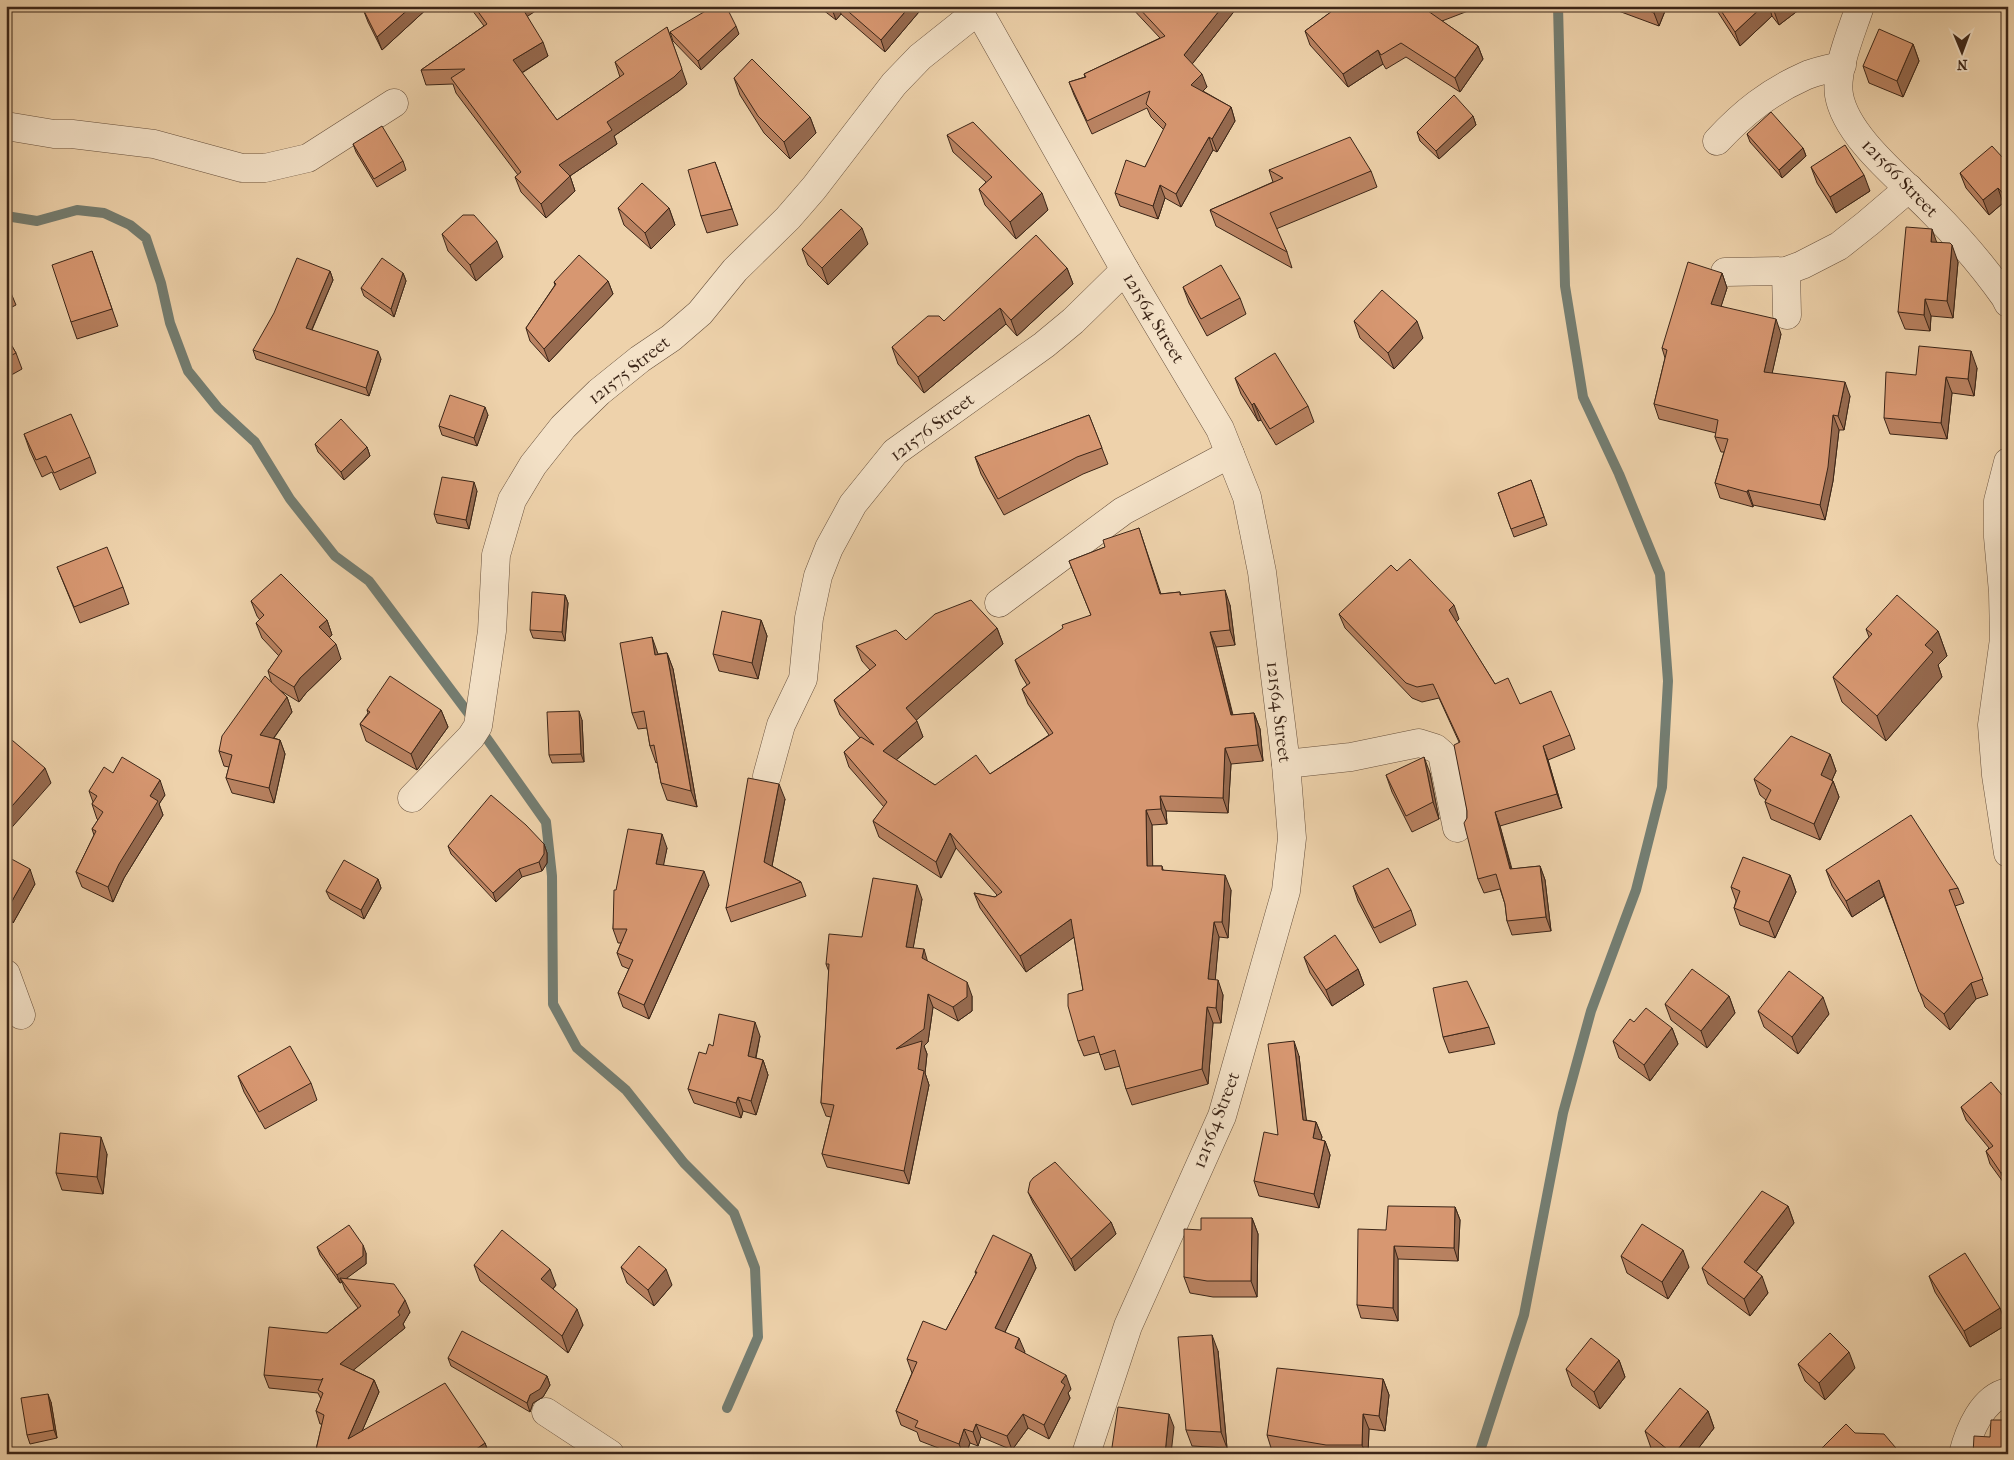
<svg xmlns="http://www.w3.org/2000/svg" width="2014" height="1460" font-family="'IM FELL French Canon',serif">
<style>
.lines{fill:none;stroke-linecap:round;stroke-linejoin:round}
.stream{stroke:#747d71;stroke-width:10}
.street-casing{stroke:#68513d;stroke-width:29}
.street{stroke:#f4e2c8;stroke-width:28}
.wall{fill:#b98261;stroke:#3c2618}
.shaded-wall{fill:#966a4f;stroke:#3c2618}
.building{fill:#d79771;stroke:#3c2618}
.labels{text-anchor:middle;stroke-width:4.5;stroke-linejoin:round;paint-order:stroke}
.street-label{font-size:18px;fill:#3c2618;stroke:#f4e2c8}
</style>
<rect width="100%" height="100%" fill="#eed2ab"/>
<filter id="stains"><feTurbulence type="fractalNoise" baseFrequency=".004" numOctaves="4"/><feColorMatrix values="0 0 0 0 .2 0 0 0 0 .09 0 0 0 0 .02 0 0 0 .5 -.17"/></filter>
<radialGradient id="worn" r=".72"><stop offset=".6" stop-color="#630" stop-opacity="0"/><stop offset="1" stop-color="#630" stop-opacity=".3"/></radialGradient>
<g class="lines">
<g class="stream">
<path d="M6,216L37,221L77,210L104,213L130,225L146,238L161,283L170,323L188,371L218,408L255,442L290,499L335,556L369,581L478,726L546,822L552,876L553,1004L577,1048L626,1090L684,1163L734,1213L755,1268L758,1337L727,1408"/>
<path d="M1479,1454L1524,1315L1563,1113L1591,1011L1636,890L1662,787L1668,681L1660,574L1619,474L1583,397L1565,286L1558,6"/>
</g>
<g class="street-casing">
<g id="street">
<path d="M976,6L1125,270L1220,429L1247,497L1262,572L1286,764L1292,838L1286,891L1222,1116L1128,1326L1086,1454"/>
<path d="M1860,6C1852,31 1835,69 1839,95C1846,137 1902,180 1931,210C1958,237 1983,266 2005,297L2008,303"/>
<path d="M6,126L54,134H72L154,144L242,168H265L308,158L394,103"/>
<path d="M1717,141C1743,113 1769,92 1805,76C1816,71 1830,69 1842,65"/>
<path d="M1786,271L1787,315"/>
<path d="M1725,272L1786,271L1802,265L1839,246L1868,223L1909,188"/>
<path d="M2008,462L1998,501V537L2003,592L2004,639L1992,725L1996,775L2008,853"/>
<path d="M999,603L1123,511L1230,454"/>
<path d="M1286,764L1351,757L1419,743L1435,748L1442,754L1457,828"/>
<path d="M767,776L781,725L803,679L809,618L818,576L829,548L853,504L895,452L1044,345L1073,321L1125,270"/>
<path d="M412,798L471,737L478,726L492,631L496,555L512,500L533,465L563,427L599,392L640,359L671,338L700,313L735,270L788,218L814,188L894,84L920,57L979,10"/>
<path d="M6,974L21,1015"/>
<path d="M546,1412L610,1454"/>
<path d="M1963,1454C1969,1431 1982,1398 2008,1392"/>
</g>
</g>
<use href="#street" class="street"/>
</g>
<g class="wall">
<path d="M369,6H430L382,50L368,22L363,9Z"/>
<path d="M442,6H455L448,12Z"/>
<path d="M469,6H539L540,8L527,16L548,56L522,73L557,120L620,77L615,62L687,84L679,91L614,136L617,144L570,176L575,191L546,218L521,192L515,177L518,175L456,93L453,84L426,85L421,70L484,26Z"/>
<path d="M818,6H924L885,52L841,14L836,20Z"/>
<path d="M1130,6H1235L1236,9L1192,64L1207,87L1203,91L1231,107L1235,121L1217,152L1213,150L1181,207L1165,198L1158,219L1120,206L1115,193L1145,167L1164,130L1151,117L1147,108L1092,134L1074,95L1069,82L1085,77L1084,74L1160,38Z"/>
<path d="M1339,6H1481L1442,21L1478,46L1483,59L1460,92L1406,57L1386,69L1383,64L1348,87L1310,45L1305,31Z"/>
<path d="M1605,6H1667L1659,26Z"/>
<path d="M1714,6H1804L1779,25L1772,16L1740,46Z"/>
<path d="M670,32L739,34L701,70L673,41Z"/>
<path d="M1913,44L1919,61L1903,97L1869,83L1863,66Z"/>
<path d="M734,78L810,117L816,133L790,159L764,133L740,95Z"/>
<path d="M1473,116L1476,125L1439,159L1420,141L1417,132Z"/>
<path d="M1747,134L1803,148L1806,156L1782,178L1750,142Z"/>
<path d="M947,135L1048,210L1016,239L985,205L979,189L986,182L953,152Z"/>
<path d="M353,144L403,161L406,170L377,187L356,152Z"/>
<path d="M2008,154V208L2003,203L1989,215L1966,188L1960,173L2003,158Z"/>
<path d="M715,162L738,225L707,233L701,216Z"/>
<path d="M1811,167L1870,191L1836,213L1817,183Z"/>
<path d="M1269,170L1371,171L1377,187L1276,229L1287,252L1292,268L1216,226L1210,210L1273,182Z"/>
<path d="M618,208H669L675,225L651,249L624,225Z"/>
<path d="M442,234L503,257L476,281L448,251Z"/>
<path d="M1937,242L1958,262L1953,318L1931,316L1930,331L1905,329L1898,312Z"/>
<path d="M868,244L828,285L808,265L802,249Z"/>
<path d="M92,251L118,326L77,339L71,322Z"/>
<path d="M1067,268L1073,284L1017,336L1006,324L924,393L898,364L892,347L944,321Z"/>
<path d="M330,271L333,280L312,330L381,359L369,396L256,359L253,350Z"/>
<path d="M403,273L406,281L394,317L364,296L361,288Z"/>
<path d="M1722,273L1727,288L1721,306L1781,334L1772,373L1850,396L1844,430H1839L1833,481L1825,520L1753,505V507L1720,498L1715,483L1724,452H1721L1715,437L1716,433L1659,419L1654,404L1665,358L1662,348Z"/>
<path d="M6,281L16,305L6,310Z"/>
<path d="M608,281L613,294L549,362L530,341L526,328L555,285L554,282Z"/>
<path d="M1183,287L1240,298L1246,314L1207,336L1189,303Z"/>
<path d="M1354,321L1423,338L1394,369L1360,338Z"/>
<path d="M6,336L16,353L22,369L6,378Z"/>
<path d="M1977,368L1974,396L1952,393L1947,439L1890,434L1884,418L1916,375Z"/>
<path d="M1235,378L1308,406L1314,422L1276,445L1261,420L1258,421L1241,394Z"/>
<path d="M488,415L477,446L442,435L439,426Z"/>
<path d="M1089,415L1108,464L1083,474L1004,515L981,474L975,457Z"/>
<path d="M24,434L90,457L96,473L60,490L52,472L42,477L30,451Z"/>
<path d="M315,444L367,447L370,456L344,480L318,452Z"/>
<path d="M1531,480L1547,525L1514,537L1498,493Z"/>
<path d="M477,491L469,529L437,523L434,514Z"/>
<path d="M1139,528L1161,594L1180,592L1181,595L1230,605L1235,645L1216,647L1233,715L1254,713L1260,729L1263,761L1231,764L1228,813L1166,811L1167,824L1152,825V866H1162L1163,870L1231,890L1228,938L1219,937L1215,979L1223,995L1221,1023H1213L1208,1084L1132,1105L1126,1089L1120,1066L1105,1070L1099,1052L1084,1056L1078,1041L1083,990L1074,937L1026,972L980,908L974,893L995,897L997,895L956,848L941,878L879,837L873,821L884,807L849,767L844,752L860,738L840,715L834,700L870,670L862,661L856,646L997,628L1003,644L916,720L923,737L896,760L935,785L990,774L1049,735L1028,704L1022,689L1027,685L1021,675L1015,660L1091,615L1069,561L1105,547Z"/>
<path d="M57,567L123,587L129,604L80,623Z"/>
<path d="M1397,571L1459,619L1456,622L1495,684L1520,704L1570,735L1575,749L1548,760L1562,808L1500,826L1512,869L1540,866L1545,880L1551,931L1512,935L1507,921L1505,904L1500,889L1484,893L1478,879L1467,818V811L1459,742L1439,698L1422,702L1412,698L1345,628L1339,614Z"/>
<path d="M565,595L568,603L565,641L533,638L530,630Z"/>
<path d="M251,601L327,620L332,635L329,638L341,659L306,693L299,702L278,689L287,697L292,712L274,738L280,740L285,754L274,803L232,793L226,778L229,767L224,766L219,751L272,684L268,671L279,656L262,638L256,623L260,620L257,616Z"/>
<path d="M761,620L767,636L758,679L719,671L713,654Z"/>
<path d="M1866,629L1938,631L1947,656L1938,665L1942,677L1886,741L1842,702L1833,677L1869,637Z"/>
<path d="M667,653L673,669L697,807L667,800L661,783L657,762L656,763L650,746L647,728L638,729L632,713L658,654Z"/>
<path d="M367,710H441L448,727L417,770L366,741L360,724L368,713Z"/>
<path d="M582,720L584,762L552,763L549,755Z"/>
<path d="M1830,754L1836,771L1832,780L1833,781L1839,797L1820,840L1771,819L1765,802L1766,800L1760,795L1754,779Z"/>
<path d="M113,773L165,795L159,804L163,815L124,878L113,902L82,887L76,872L94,835L92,829L98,820L97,819L92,804L93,802L89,791Z"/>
<path d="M1430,773L1439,819L1412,832L1392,792L1386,775Z"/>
<path d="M785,799L772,866L801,882L806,896L731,922L726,908Z"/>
<path d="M544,844L547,853V863L542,871L522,877L496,902L451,854L448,846Z"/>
<path d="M667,848L663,865L709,885L649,1019L623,1007L618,993L629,969L622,966L617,953L621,943H618L613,929L616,890Z"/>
<path d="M6,856L35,884L13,923L6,917Z"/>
<path d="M1826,870L1958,888L1964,903L1955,906L1988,995L1976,999L1950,1030L1925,1007L1884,896L1852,917L1832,886Z"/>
<path d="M1790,875L1796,892L1775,938L1740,925L1734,908L1736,901L1731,887Z"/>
<path d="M378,879L381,888L364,919L330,899L326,891Z"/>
<path d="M1353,886L1411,910L1416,925L1380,943L1358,901Z"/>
<path d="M922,899L913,948L928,962L972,996V1011L958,1021L933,1007L928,1042L924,1046L927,1054L925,1073L929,1085L909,1184L827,1167L822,1154L831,1117L826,1116L821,1103L829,972L826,964L862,937Z"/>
<path d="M1304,957L1358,969L1364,985L1332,1006L1310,973Z"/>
<path d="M1729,996L1735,1013L1707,1048L1671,1020L1665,1004Z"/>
<path d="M1758,1011L1829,1014L1798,1054L1764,1027Z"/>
<path d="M1634,1022L1672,1028L1678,1044L1650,1081L1619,1058L1613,1041Z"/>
<path d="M1489,1027L1495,1044L1449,1053L1443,1037Z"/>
<path d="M760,1036L756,1058L763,1060L768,1075L756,1115L743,1111L741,1118L694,1103L688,1089L706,1054L713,1046Z"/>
<path d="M1299,1056L1306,1120L1316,1122L1322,1137L1321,1140L1325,1141L1330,1155L1319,1208L1259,1196L1254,1181L1278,1135Z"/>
<path d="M238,1076L311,1083L317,1100L265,1129L244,1092Z"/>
<path d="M2008,1102V1184L2006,1186L1990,1164L1986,1151L1989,1148L1966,1120L1961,1107Z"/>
<path d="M107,1154L103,1194L62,1190L56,1173Z"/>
<path d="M1028,1192L1111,1222L1116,1234L1075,1271L1033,1203Z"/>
<path d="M1788,1206L1794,1223L1756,1272L1768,1293L1750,1316L1708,1284L1702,1268Z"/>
<path d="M1455,1207L1460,1220L1458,1261L1398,1259V1321L1361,1318L1357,1305L1386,1230Z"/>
<path d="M1252,1218L1258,1234L1257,1297H1213L1190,1293L1184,1277L1201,1230Z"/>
<path d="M317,1247L366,1253V1264L346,1278L410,1312L403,1324L405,1328L353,1370L374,1380L379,1392L362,1431L485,1443L489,1454H315L322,1424H320L316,1411L321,1399L318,1393L269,1388L264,1375L327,1333L358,1308L345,1290L342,1282L340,1283L320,1255Z"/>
<path d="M1031,1254L1036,1268L1005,1332L1025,1352L1024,1353L1071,1389L1068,1393L1070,1398L1049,1439L1028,1428L1012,1450L981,1437L978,1446L970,1443L966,1454H954L920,1441L917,1432L901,1425L896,1411L912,1373L907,1359L946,1330L976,1274L975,1272Z"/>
<path d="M1621,1256L1689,1267L1668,1299L1627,1273Z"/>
<path d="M474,1265L556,1285L553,1289L583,1325L568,1353L480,1281Z"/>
<path d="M621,1267L672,1285L654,1306L627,1283Z"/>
<path d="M1929,1276L2000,1308L2006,1325L1970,1347L1935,1292Z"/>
<path d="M1218,1351L1227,1448L1192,1446L1186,1430Z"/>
<path d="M448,1358L547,1376L550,1385L543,1397L533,1403L530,1412L451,1366Z"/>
<path d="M1619,1360L1625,1377L1600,1409L1572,1386L1566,1369Z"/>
<path d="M1798,1364L1855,1368L1825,1400L1805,1381Z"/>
<path d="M1383,1379L1389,1395L1385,1431L1369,1429L1368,1454H1292L1272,1451L1267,1435Z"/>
<path d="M51,1402L57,1438L30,1444L27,1435Z"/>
<path d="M1708,1411L1714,1428L1694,1454H1658L1651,1448L1645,1431Z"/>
</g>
<g class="shaded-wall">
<path d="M412,6H430L382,50L377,37Z"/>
<path d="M445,6H455L448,12Z"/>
<path d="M520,6H539L540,8L525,18Z"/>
<path d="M834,6H839L841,14L836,20L832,9Z"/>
<path d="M910,6H924L885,52L881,40Z"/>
<path d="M1223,6H1235L1236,9L1189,68L1184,55Z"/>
<path d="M1657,6H1667L1659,26L1654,13Z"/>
<path d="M1763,6H1769L1772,16L1740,46L1735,32Z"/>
<path d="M1781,6H1804L1779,25L1774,11Z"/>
<path d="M736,26L739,34L701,70L698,61Z"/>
<path d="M667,27L687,84L679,91L614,136L617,144L564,180L559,165L607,122Z"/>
<path d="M543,42L548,56L518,75L513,60Z"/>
<path d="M1913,44L1919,61L1903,97L1897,81Z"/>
<path d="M1478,46L1483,59L1460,92L1455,78Z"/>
<path d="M1378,50L1383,64L1348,87L1343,74Z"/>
<path d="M1202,74L1207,87L1196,98L1191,85Z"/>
<path d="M1231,107L1235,121L1217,152L1212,139Z"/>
<path d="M1473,116L1476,125L1439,159L1436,151Z"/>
<path d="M810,117L816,133L790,159L784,142Z"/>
<path d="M1209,137L1213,150L1181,207L1176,194Z"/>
<path d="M1803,148L1806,156L1782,178L1779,170Z"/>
<path d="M1864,175L1870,191L1836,213L1830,197Z"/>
<path d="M570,176L575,191L546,218L541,204Z"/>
<path d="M1160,185L1165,198L1158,219L1153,206Z"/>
<path d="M1998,188L2003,203L1989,215L1983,200Z"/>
<path d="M1042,193L1048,210L1016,239L1010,222Z"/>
<path d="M669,208L675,225L651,249L645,233Z"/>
<path d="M862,228L868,244L828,285L822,268Z"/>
<path d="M1932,229L1938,246L1931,242Z"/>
<path d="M497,241L503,257L476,281L470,265Z"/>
<path d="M1952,245L1958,262L1953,318L1947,301Z"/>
<path d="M1067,268L1073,284L1017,336L1011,320Z"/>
<path d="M330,271L333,280L309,336L306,328Z"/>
<path d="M403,273L406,281L394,317L391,309Z"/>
<path d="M1722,273L1727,288L1717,319L1711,304Z"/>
<path d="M608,281L613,294L549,362L544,349Z"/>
<path d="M1925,299L1931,316L1930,331L1924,315Z"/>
<path d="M1000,308L1006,324L924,393L918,377Z"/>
<path d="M1776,319L1781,334L1769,387L1764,372Z"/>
<path d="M1417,321L1423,338L1394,369L1388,353Z"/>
<path d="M378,351L381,359L369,396L366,388Z"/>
<path d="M1971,351L1977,368L1974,396L1968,379Z"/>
<path d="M1946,377L1952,393L1947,439L1941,423Z"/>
<path d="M1845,382L1850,396L1844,430L1838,416Z"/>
<path d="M1254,403L1261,420L1258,421L1252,405Z"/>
<path d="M485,407L488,415L477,446L474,438Z"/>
<path d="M1833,415L1839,430L1833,481L1825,520L1820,505Z"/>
<path d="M367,447L370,456L344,480L341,472Z"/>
<path d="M474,482L477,491L469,529L466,520Z"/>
<path d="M1748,490L1753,505V507L1747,492Z"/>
<path d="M1225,590L1230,605L1235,645L1230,630Z"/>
<path d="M565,595L568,603L565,641L562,632Z"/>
<path d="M1454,605L1459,619L1454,624L1449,610Z"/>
<path d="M327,620L332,635L324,642L319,627Z"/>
<path d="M761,620L767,636L758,679L752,663Z"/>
<path d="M997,628L1003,644L912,724L906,708Z"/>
<path d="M1938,631L1947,656L1938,665L1942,677L1886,741L1877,716L1925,645Z"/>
<path d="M1210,632L1216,647L1236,731L1231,715Z"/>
<path d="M652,637L658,654L661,671L655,655Z"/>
<path d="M336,644L341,659L306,693L299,702L294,687L300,678Z"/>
<path d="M667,653L673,669L697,807L691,791Z"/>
<path d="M287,697L292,712L265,750L260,735Z"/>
<path d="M441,710L448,727L417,770L411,754Z"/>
<path d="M579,711L582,720L584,762L581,754Z"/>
<path d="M1254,713L1260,729L1263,761L1258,745Z"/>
<path d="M917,721L923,737L889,766L883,751Z"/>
<path d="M280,740L285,754L274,803L269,788Z"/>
<path d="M1543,746L1548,760L1562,808L1557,794Z"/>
<path d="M1225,748L1231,764L1228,813L1223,798Z"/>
<path d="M1830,754L1836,771L1827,791L1821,775Z"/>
<path d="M1424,757L1430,773L1439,819L1433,802Z"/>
<path d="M45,768L51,783L6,834V813Z"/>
<path d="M160,780L165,795L159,804L163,815L124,878L113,902L108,887L150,796Z"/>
<path d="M1833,781L1839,797L1820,840L1814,824Z"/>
<path d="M779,784L785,799L770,876L764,862Z"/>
<path d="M1160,796L1166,811L1167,824L1161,809Z"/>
<path d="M1146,810L1152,825L1153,882L1147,866Z"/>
<path d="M1495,812L1500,826L1515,884L1510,869Z"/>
<path d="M950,833L956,848L941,878L936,862Z"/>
<path d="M662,834L667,848L661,878L656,864Z"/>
<path d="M544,844L547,853V863L542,871L539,862Z"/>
<path d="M1540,866L1545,880L1551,931L1546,917Z"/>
<path d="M30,869L35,884L13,923L8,908Z"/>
<path d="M519,869L522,877L496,902L493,893Z"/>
<path d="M704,871L709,885L649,1019L644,1005Z"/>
<path d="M1225,875L1231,890L1228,938L1222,922Z"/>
<path d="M1790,875L1796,892L1775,938L1769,922Z"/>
<path d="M378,879L381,888L364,919L361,910Z"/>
<path d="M1879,880L1884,896L1852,917L1846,901Z"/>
<path d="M917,885L922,899L911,960L906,947Z"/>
<path d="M1071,919L1077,935L1026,972L1020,956Z"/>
<path d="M1214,922L1219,937L1214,994L1208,979Z"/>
<path d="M924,949L928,963L922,958Z"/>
<path d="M1358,969L1364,985L1332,1006L1326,990Z"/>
<path d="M1218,980L1223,995L1221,1023L1216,1008Z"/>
<path d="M967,982L972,996V1011L958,1021L953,1007Z"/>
<path d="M1971,983L1976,999L1950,1030L1944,1014Z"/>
<path d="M928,994L933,1007L928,1042L924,1046L927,1054L925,1073L929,1085L909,1184L904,1171L896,1049Z"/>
<path d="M1729,996L1735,1013L1707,1048L1701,1031Z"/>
<path d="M1823,997L1829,1014L1798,1054L1792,1037Z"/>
<path d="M1207,1007L1213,1023L1208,1084L1202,1069Z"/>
<path d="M755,1022L760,1036L753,1070L748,1056Z"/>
<path d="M1672,1028L1678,1044L1650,1081L1644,1065Z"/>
<path d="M1294,1041L1299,1056L1308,1134L1303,1120Z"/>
<path d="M763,1060L768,1075L756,1115L751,1101Z"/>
<path d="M738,1097L743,1111L741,1118L736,1103Z"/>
<path d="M1316,1122L1322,1137L1318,1153L1313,1138Z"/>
<path d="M101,1137L107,1154L103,1194L97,1177Z"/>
<path d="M1325,1141L1330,1155L1319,1208L1314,1194Z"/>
<path d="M2008,1168V1184L2006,1186L2001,1173Z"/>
<path d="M1788,1206L1794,1223L1750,1279L1744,1262Z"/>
<path d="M1455,1207L1460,1220L1458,1261L1454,1248Z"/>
<path d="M1252,1218L1258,1234L1257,1297L1251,1281Z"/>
<path d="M1111,1222L1116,1234L1075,1271L1071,1259Z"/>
<path d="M363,1245L366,1253V1264L343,1281L340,1278L342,1282L340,1283L337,1275Z"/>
<path d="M1394,1246L1398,1259V1321L1393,1308Z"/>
<path d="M1683,1250L1689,1267L1668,1299L1662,1282Z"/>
<path d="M1031,1254L1036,1268L1000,1342L995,1328Z"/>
<path d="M550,1269L556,1285L547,1296L541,1279Z"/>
<path d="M666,1269L672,1285L654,1306L648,1290Z"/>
<path d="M1762,1276L1768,1293L1750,1316L1744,1299Z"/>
<path d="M405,1300L410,1312L403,1324L405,1328L345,1377L340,1364L398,1312Z"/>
<path d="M2000,1308L2006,1325L1970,1347L1964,1331Z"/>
<path d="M577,1309L583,1325L568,1353L562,1336Z"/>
<path d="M1212,1335L1218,1351L1227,1448L1221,1432Z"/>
<path d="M1019,1338L1025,1352L1020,1362L1015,1348Z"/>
<path d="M1849,1352L1855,1368L1825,1400L1819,1383Z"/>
<path d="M1619,1360L1625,1377L1600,1409L1594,1392Z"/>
<path d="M1066,1375L1071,1389L1068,1393L1070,1398L1049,1439L1044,1425L1061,1382Z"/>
<path d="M547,1376L550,1385L543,1397L533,1403L530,1412L527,1403L530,1395Z"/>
<path d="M1383,1379L1389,1395L1385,1431L1379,1416Z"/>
<path d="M374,1380L379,1392L353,1452L348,1439Z"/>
<path d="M48,1394L51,1402L57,1438L54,1430Z"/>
<path d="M1708,1411L1714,1428L1694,1454H1674Z"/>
<path d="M1023,1414L1028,1428L1012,1450L1007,1436Z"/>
<path d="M1169,1414L1174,1427L1171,1454H1165Z"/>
<path d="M1363,1414L1369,1429L1368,1454H1366L1362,1445Z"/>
<path d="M976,1424L981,1437L978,1446L973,1432Z"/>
<path d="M964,1429L970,1443L966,1454H963L959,1444Z"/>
<path d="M485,1443L489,1454H469Z"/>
</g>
<g class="building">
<path d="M369,6H412L377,37L363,9Z"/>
<path d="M474,6H521L543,42L513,60L557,120L624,74L615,62L667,27L682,69L674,77L607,122L612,130L559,165L570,176L541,204L515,177L521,172L451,78L465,69L421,70L487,24Z"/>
<path d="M714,6H726L736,26L698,61L670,32Z"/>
<path d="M842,6H910L881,40Z"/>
<path d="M1137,6H1223L1184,55L1202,74L1191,85L1231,107L1212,139L1209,137L1176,194L1160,185L1153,206L1115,193L1126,160L1145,167L1166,124L1146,104L1150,91L1087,121L1069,82L1086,77L1084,74L1165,36Z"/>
<path d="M1339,6H1441L1428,11L1478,46L1455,78L1401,43L1381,55L1378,50L1343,74L1305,31Z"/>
<path d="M1637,6H1657L1654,13Z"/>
<path d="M1718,6H1763L1735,32Z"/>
<path d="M1771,6H1781L1774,11Z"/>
<path d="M1879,29L1913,44L1897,81L1863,66Z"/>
<path d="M752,59L810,117L784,142L758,116L734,78Z"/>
<path d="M1454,95L1473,116L1436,151L1417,132Z"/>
<path d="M1771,112L1803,148L1779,170L1747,134Z"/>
<path d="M973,122L1042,193L1010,222L979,189L992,177L947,135Z"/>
<path d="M382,126L403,161L374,179L353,144Z"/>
<path d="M1350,137L1371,171L1270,213L1287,252L1210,210L1283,178L1269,170Z"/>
<path d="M1845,145L1864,175L1830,197L1811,167Z"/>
<path d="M1992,146L2003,158L2008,154V199L1998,188L1983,200L1960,173Z"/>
<path d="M715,162L732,209L701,216L688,170Z"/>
<path d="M642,183L669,208L645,233L618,208Z"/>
<path d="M841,209L862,228L822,268L802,249Z"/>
<path d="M463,215H474L497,241L470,265L442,234Z"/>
<path d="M1906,227L1932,229L1931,242L1950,243L1952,245L1947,301L1925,299L1924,315L1898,312Z"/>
<path d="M1036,235L1067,268L1011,320L1000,308L918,377L892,347L928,316H939L944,321Z"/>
<path d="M92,251L112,309L71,322L52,265Z"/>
<path d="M579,255L608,281L544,349L526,328L556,284L554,282Z"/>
<path d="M297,258L330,271L306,328L378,351L366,388L253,350L274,313Z"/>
<path d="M382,258L403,273L391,309L361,288Z"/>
<path d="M1688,262L1722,273L1711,304L1776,319L1764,372L1845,382L1838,416L1833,415L1828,467L1820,505L1748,490L1747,492L1715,483L1728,439L1715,437L1718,420L1654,404L1667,350L1662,348Z"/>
<path d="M1221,265L1240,298L1201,319L1183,287Z"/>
<path d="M6,281L10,289L6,291Z"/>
<path d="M1382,290L1417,321L1388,353L1354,321Z"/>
<path d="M6,336L16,353L6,358Z"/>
<path d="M1919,346L1971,351L1968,379L1946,377L1941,423L1884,418L1886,372L1916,375Z"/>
<path d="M1275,353L1308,406L1270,429L1254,403L1252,405L1235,378Z"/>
<path d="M450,395L485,407L474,438L439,426Z"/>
<path d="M71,414L90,457L54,473L46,456L36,460L24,434Z"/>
<path d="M1089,415L1102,448L1077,457L998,499L975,457Z"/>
<path d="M341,419L367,447L341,472L315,444Z"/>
<path d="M442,477L474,482L466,520L434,514Z"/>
<path d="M1531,480L1544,517L1511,529L1498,493Z"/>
<path d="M1139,528L1160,594L1180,592V595L1225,590L1230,630L1210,632L1231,715L1254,713L1258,745L1225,748L1223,798L1160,796L1161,809L1146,810L1147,866H1162V870L1225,875L1222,922H1214L1208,979L1218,980L1216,1008L1207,1007L1202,1069L1126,1089L1115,1050L1100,1055L1094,1036L1078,1041L1068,1006V994L1083,990L1071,919L1020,956L974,893L995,897L1002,892L950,833L936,862L873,821L887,802L844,752L861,737L874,745L834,700L876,665L856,646L896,630L906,640L935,614L971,600L997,628L906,708L917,721L883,751L935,785L976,755L990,774L1053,733L1022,689L1030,683L1015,660L1063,628L1062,625L1091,615L1069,561L1105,547L1103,540Z"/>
<path d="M107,547L123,587L74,607L57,567Z"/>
<path d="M1410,559L1454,605L1449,610L1495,684L1508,678L1520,704L1551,691L1570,735L1543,746L1557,794L1495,812L1510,869L1540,866L1546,917L1507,921L1505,904L1496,874L1478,879L1464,823L1467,818V811L1454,745L1460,742L1433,684L1417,687L1406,683L1339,614L1391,565L1397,571Z"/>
<path d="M281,574L327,620L319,627L336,644L300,678L294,687L268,671L282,651L256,623L264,615L251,601Z"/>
<path d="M532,592L565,595L562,632L530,630Z"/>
<path d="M1897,595L1938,631L1925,645L1933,652L1877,716L1833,677L1872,634L1866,629Z"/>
<path d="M722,611L761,620L752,663L713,654Z"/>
<path d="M652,637L655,655L667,653L691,791L661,783L654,745L650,746L644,711L632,713L620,643Z"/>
<path d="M265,676L287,697L260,735L280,740L269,788L226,778L232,755L219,751L222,736Z"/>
<path d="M390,676L441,710L411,754L360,724L370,712L367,710Z"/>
<path d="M579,711L581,754L549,755L547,712Z"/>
<path d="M6,735L45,768L6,813Z"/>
<path d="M1791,736L1830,754L1821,775L1833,781L1814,824L1765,802L1771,790L1754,779Z"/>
<path d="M122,757L160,780L150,796L158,801L119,864L108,887L76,872L96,831L92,829L103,812L92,804L97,796L89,791L104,767L113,773Z"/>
<path d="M1424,757L1433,802L1406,816L1386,775Z"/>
<path d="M748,778L779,784L764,862L801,882L726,908Z"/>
<path d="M491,795L526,825L544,844V854L539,862L519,869L493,893L448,846Z"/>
<path d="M1911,815L1958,888L1949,890L1983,979L1971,983L1944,1014L1919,992L1879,880L1846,901L1826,870Z"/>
<path d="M628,829L662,834L656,864L704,871L644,1005L618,993L633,960L617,953L627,929H613L614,890H616Z"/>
<path d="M6,856L30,869L8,908L6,907Z"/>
<path d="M1743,857L1790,875L1769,922L1734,908L1740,891L1731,887Z"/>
<path d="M344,860L378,879L361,910L326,891Z"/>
<path d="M1388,868L1411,910L1374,928L1353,886Z"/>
<path d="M873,878L917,885L906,947L924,949L922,958L967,982V997L953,1007L928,994L924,1029L896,1049L922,1041L918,1069L924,1071L904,1171L822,1154L834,1105L821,1103L829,964H826L829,934L862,937Z"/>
<path d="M1335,935L1358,969L1326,990L1304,957Z"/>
<path d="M1692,969L1729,996L1701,1031L1665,1004Z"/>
<path d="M1789,971L1823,997L1792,1037L1758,1011Z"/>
<path d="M1467,981L1489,1027L1443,1037L1433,988Z"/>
<path d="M1646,1008L1672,1028L1644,1065L1613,1041L1630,1019L1634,1022Z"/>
<path d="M719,1014L755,1022L748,1056L763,1060L751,1101L738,1097L736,1103L688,1089L699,1052L706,1054L709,1044L713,1046Z"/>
<path d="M1294,1041L1303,1120L1316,1122L1313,1138L1325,1141L1314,1194L1254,1181L1264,1132L1278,1135L1268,1044Z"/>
<path d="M290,1046L311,1083L259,1112L238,1076Z"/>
<path d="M1991,1082L2008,1102V1168L2001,1173L1986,1151L1993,1146L1961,1107Z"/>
<path d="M60,1133L101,1137L97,1177L56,1173Z"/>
<path d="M1055,1162L1111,1222L1071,1259L1028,1192L1030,1182L1033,1178Z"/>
<path d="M1762,1191L1788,1206L1744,1262L1762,1276L1744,1299L1702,1268Z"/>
<path d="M1388,1206L1455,1207L1454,1248L1394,1246L1393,1308L1357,1305L1358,1229L1386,1230Z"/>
<path d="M1201,1218H1252L1251,1281H1207L1184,1277V1229L1201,1230Z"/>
<path d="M1642,1224L1683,1250L1662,1282L1621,1256Z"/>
<path d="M349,1225L363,1245V1256L337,1275L317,1247Z"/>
<path d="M502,1230L550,1269L541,1279L577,1309L562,1336L474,1265Z"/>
<path d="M993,1235L1031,1254L995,1328L1019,1338L1015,1348L1066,1375L1061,1382L1065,1385L1044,1425L1023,1414L1007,1436L976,1424L973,1432L964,1429L959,1444L915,1427L918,1421L896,1411L917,1362L907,1359L923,1321L946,1330L977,1272H975Z"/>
<path d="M639,1246L666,1269L648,1290L621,1267Z"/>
<path d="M1965,1253L2000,1308L1964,1331L1929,1276Z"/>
<path d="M340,1278L394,1284L405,1300L398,1312L400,1315L340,1364L374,1380L348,1439L445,1383L485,1443L469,1454H315L324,1415L316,1411L323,1393L318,1390L323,1378L321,1380L264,1375L269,1327L327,1333L361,1306Z"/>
<path d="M462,1331L547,1376L540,1389L530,1395L527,1403L448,1358Z"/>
<path d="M1830,1333L1849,1352L1819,1383L1798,1364Z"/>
<path d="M1212,1335L1221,1432L1186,1430L1178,1337Z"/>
<path d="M1591,1338L1619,1360L1594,1392L1566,1369Z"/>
<path d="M1277,1368L1383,1379L1379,1416L1363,1414L1362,1445H1326L1267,1435Z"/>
<path d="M1680,1388L1708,1411L1674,1454H1673L1645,1431Z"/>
<path d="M48,1394L54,1430L27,1435L21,1398Z"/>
<path d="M1118,1407L1169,1414L1165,1454H1111Z"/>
<path d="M1991,1420H2008V1454H1973L1974,1436L1990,1437Z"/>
<path d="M1846,1424L1855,1433L1884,1434L1901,1454H1816Z"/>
</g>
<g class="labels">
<g class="street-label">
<text transform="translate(1900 178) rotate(46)" y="6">121566 Street</text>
<text transform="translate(1154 318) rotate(59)" y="6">121564 Street</text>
<text transform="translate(629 370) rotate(-38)" y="6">121575 Street</text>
<text transform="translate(932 427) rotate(-37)" y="6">121576 Street</text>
<text transform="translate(1279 712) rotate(83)" y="6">121564 Street</text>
<text transform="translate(1216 1120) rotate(-69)" y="6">121564 Street</text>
</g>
</g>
<rect width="2014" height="1460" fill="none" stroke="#eed2ab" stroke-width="25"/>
<rect x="8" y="8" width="1999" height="1445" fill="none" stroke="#3c2618" stroke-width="2.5"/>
<rect x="12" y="12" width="1989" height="1435" fill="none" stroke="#3c2618"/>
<g transform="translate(1962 52) rotate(179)" stroke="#f4e2c8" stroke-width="4" paint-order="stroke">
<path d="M0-4L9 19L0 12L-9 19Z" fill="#3c2618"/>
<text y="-8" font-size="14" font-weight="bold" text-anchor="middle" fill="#3c2618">N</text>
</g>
<rect width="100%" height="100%" filter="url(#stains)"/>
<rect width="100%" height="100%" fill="url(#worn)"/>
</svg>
